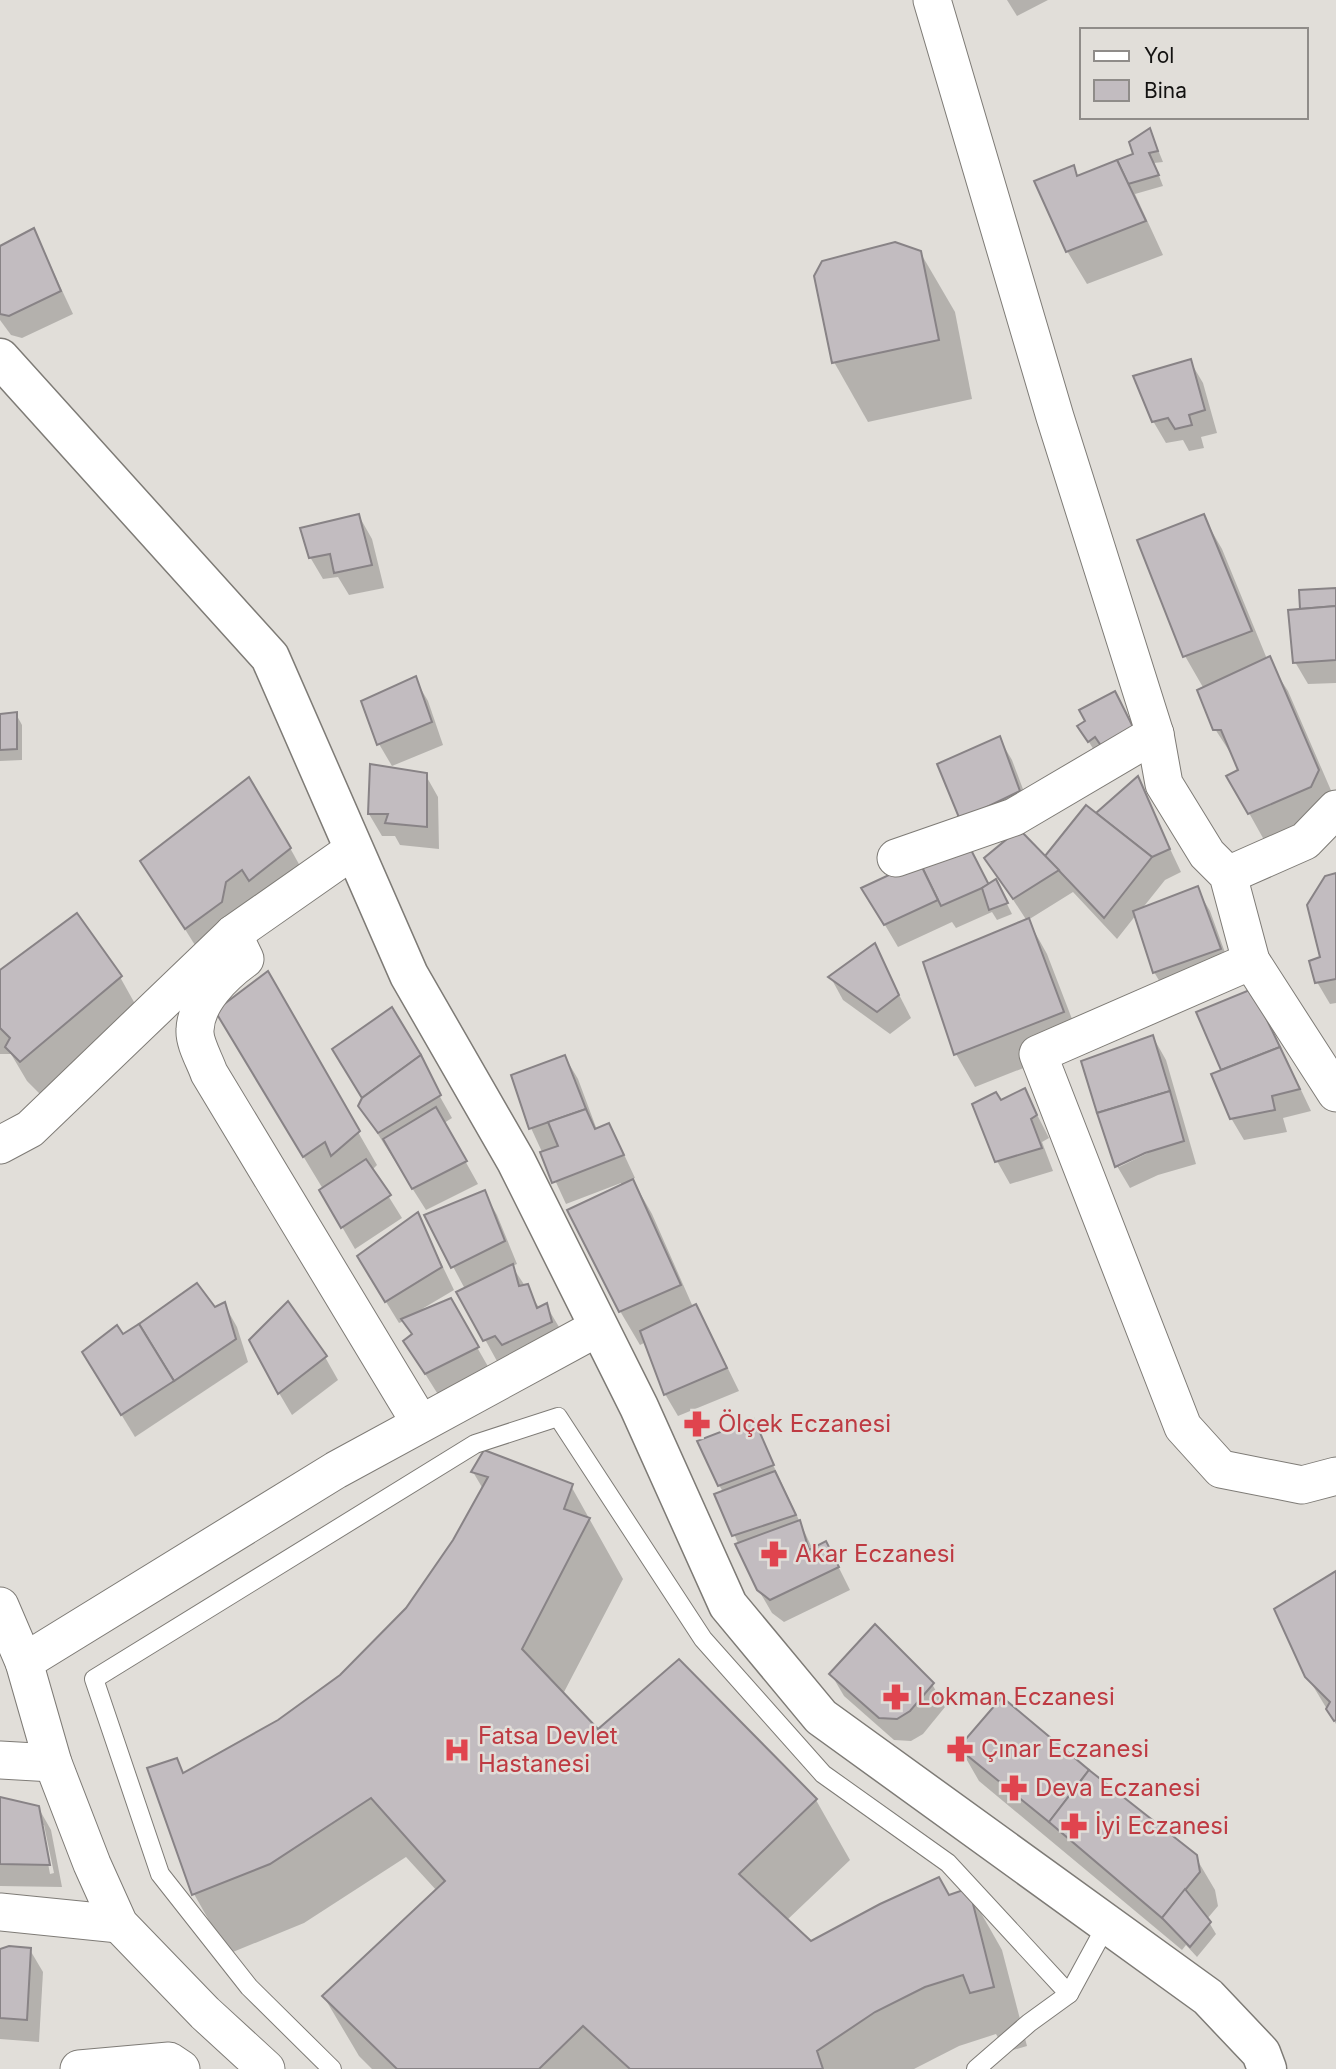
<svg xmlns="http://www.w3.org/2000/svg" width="1336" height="2069" font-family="Inter,sans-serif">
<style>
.shadow{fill:#0003;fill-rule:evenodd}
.building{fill:#c2bcc0;stroke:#888386;stroke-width:2}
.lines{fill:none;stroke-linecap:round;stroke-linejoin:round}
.lane-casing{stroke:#7e7b76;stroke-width:20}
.street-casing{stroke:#7e7b76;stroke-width:39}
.secondary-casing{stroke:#7e7b76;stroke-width:41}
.lane{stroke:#fff;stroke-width:18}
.street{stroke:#fff;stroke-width:37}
.secondary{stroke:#fff;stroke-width:38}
.labels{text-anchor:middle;stroke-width:5;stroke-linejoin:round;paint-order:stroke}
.health-label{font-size:24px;fill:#be3a42;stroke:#e1ded9;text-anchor:start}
</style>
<rect width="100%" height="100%" fill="#e1ded9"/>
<g class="shadow">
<path d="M1007,0H1048L1017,16Z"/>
<path d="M1150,130L1163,162L1154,163L1163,186L1135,194L1163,255L1087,284L1067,251L1073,167L1079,178L1136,155Z"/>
<path d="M34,230L73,314L22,338L11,335L0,320V248Z"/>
<path d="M920,252L955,312L972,399L868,422L834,362Z"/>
<path d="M1190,361L1203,383L1217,433L1201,437L1204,448L1189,451L1183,440L1166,443L1153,421Z"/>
<path d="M359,516L372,539L384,588L349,595L338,577L323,579L310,557Z"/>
<path d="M1203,516L1222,549L1267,659L1288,691L1336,802L1268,847L1249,813L1237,763L1215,729L1204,689L1185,656Z"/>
<path d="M1336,590V683L1308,684L1295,662L1303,611Z"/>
<path d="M415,679L428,701L443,745L392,766L379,744Z"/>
<path d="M1114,693L1102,763L1079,726L1088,722Z"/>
<path d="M16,714L22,725V760L0,761V716Z"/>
<path d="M999,738L1012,760L1032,813L961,819Z"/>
<path d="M425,774L438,797L439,849L400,845L395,836H382L369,814Z"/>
<path d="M1137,779L1181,872L1165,880L1141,910L1197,889L1210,911L1232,972L1167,994L1154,972L1136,915L1117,939L1073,892L1028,920L1047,954L1082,1045L975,1087L956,1054L1027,921L986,858H1045Z"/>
<path d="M967,846L989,886L1001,892L1012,914L997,920L992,912L956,928L952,922L898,947L863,888Z"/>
<path d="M290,848L309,882L205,961L142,861Z"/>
<path d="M1336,875V1003L1330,1004L1317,982Z"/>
<path d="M874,946L911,1018L890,1034L843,1000L831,978Z"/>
<path d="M0,972L120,977L139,1011L40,1094L27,1081L11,1054H0Z"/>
<path d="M267,974L377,1165L372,1170L402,1218L355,1249L321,1191L323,1189L236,1045Z"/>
<path d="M391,1010L452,1118L444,1123L478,1184L426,1210L360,1106Z"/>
<path d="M1198,1012L1265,1014L1311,1111L1283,1118L1287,1132L1244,1140L1231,1118L1224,1071Z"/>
<path d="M1153,1037L1166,1060L1196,1164L1158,1175L1130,1188L1117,1166L1083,1062ZM1152,1147L1154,1150L1119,1167V1163Z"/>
<path d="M565,1057L578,1079L597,1130L608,1126L621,1148L635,1178L632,1179L652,1214L693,1307L708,1328L739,1391L678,1416L665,1394L646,1342L640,1345L620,1311L621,1183L566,1204L531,1128L513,1076Z"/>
<path d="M1025,1091L1049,1138L1042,1142L1053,1171L1010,1184L997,1161L1001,1102Z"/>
<path d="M484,1192L497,1215L517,1264L512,1266L540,1309L546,1305L559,1327L564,1344L498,1363L459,1292L465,1289L426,1216Z"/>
<path d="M418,1215L454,1290L422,1309L450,1300L490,1370L439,1396L405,1342L413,1336L404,1321L399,1323L372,1279Z"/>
<path d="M224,1304L237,1327L248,1362L135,1437L97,1375L122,1336Z"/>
<path d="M325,1357L338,1380L292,1415L279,1393Z"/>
<path d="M753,1422L813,1550L838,1566L850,1590L784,1622L772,1613L758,1589L717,1495L723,1492L719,1485Z"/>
<path d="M473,1472L571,1486L623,1579L563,1694L598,1731L679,1661L816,1800L850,1860L786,1921L810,1943L968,1890L1002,1950L1027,2046L1006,2052L996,2034L959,2046L914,2069H372L359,2056L324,1997L437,1891L406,1857L304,1923L228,1954L194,1894L149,1769L176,1760L184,1774L279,1722L341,1676L407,1609L454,1541L483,1489Z"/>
<path d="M1336,1573V1724L1307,1676Z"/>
<path d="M831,1674L932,1684L945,1707L923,1734L911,1741L894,1740L844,1696Z"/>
<path d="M960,1748L1195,1856L1215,1890L1218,1906L1207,1919L1216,1934L1197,1957L1186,1945L1182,1950L979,1781Z"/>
<path d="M0,1798L38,1807L51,1830L62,1887L0,1886ZM41,1825H44L54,1873L50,1874Z"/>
<path d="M30,1950L43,1972L39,2042L0,2039V1951Z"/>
</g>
<g class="building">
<path d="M1150,128L1158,151L1149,153L1159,175L1128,184L1117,160L1133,154L1129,142Z"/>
<path d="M1117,160L1146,221L1066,252L1034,181L1074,165L1077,176Z"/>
<path d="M34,228L61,291L9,316L0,314V246Z"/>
<path d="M895,242L921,251L939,340L832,363L814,276L822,261Z"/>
<path d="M1191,359L1205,410L1189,415L1192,425L1175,429L1168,418L1152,422L1133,376Z"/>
<path d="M359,514L372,565L334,573L330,554L309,558L300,528Z"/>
<path d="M1204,514L1252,631L1183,657L1137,540Z"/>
<path d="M1336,588V606L1300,609L1299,590Z"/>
<path d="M1336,606V660L1293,663L1288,610Z"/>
<path d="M1270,656L1319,770L1311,787L1248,814L1226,776L1238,770L1221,730H1213L1197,690Z"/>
<path d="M416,676L432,722L377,745L361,701Z"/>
<path d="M1115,691L1134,729L1104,750L1095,737L1088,742L1077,726L1085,721L1079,710Z"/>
<path d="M17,712V749L0,750V714Z"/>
<path d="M1000,736L1020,791L960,820L937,764Z"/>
<path d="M370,764L427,773V827L385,823L388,814H368Z"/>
<path d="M1138,776L1170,849L1152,857L1096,813Z"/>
<path d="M249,777L291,848L249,881L242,870L226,882L222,902L185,929L140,861Z"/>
<path d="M1086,805L1152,857L1104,918L1045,856Z"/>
<path d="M1019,829L1059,870L1013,899L984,858Z"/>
<path d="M968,844L989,885L941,906L919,861Z"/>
<path d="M919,861L938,900L884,925L861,888Z"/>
<path d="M1336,873V979L1315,983L1309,961L1320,957L1307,905L1325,876Z"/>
<path d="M996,879L1008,903L989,910L982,888Z"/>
<path d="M1198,886L1221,949L1153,973L1133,911Z"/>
<path d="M77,913L122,976L20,1062L5,1047L10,1038L0,1028V970Z"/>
<path d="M1029,918L1064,1012L954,1055L923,962Z"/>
<path d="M875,943L899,995L877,1012L828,977Z"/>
<path d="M268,971L360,1131L331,1156L325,1142L303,1157L215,1011Z"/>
<path d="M1252,989L1280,1047L1221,1070L1196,1012Z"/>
<path d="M392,1007L421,1055L362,1098L332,1049Z"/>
<path d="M1153,1035L1170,1091L1097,1113L1081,1061Z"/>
<path d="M1280,1047L1300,1089L1272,1096L1275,1110L1230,1119L1211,1074Z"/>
<path d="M421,1055L441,1095L378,1133L358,1106L362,1098Z"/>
<path d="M565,1055L586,1109L529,1129L511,1075Z"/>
<path d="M1025,1088L1037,1115L1031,1119L1042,1148L995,1162L972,1104L996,1092L1001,1100Z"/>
<path d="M1170,1091L1184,1141L1145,1153L1115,1167L1097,1113Z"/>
<path d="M436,1107L467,1161L412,1189L383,1139Z"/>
<path d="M586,1109L595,1129L609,1123L624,1155L552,1183L540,1152L558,1146L548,1122Z"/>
<path d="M366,1159L391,1195L341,1228L319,1190Z"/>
<path d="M633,1179L681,1285L619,1312L567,1210Z"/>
<path d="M485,1190L505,1241L451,1268L424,1215Z"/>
<path d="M418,1212L442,1267L385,1302L357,1256Z"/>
<path d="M513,1264L519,1286L528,1284L537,1308L547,1303L552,1322L502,1345L495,1336L483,1341L456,1292Z"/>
<path d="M197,1283L215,1307L225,1302L236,1339L174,1381L139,1324Z"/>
<path d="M451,1298L479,1347L425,1374L403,1341L412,1334L401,1319Z"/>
<path d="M288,1301L327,1356L278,1394L249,1340Z"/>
<path d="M696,1304L727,1368L664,1395L640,1331Z"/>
<path d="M139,1324L174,1381L121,1415L82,1352L117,1325L123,1334Z"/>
<path d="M754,1419L774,1465L718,1486L697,1441Z"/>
<path d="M484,1450L573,1484L564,1509L590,1518L522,1649L598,1729L679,1659L817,1799L739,1874L811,1941L880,1904L939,1877L949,1895L969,1888L994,1987L970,1993L963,1975L925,1987L875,2012L817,2051L823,2069H630L583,2026L539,2069H397L322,1996L445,1881L371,1798L270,1864L192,1895L147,1768L177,1758L183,1773L278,1720L340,1675L406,1608L453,1540L488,1477L471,1472Z"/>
<path d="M775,1471L796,1515L732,1536L714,1494Z"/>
<path d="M800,1520L809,1550L826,1541L839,1567L770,1600L757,1590L735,1544Z"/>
<path d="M1336,1571V1720L1334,1721L1326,1709L1330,1702L1305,1677L1274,1609Z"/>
<path d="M875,1624L934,1683L910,1711L897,1719L879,1718L829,1674Z"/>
<path d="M1002,1697L1089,1770L1049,1822L958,1748Z"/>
<path d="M1089,1770L1197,1855L1200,1872L1162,1918L1049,1822Z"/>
<path d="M0,1797L39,1806L50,1865L0,1864Z"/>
<path d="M1185,1889L1211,1922L1190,1947L1162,1918Z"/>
<path d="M9,1946L31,1948L27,2020L0,2018V1949Z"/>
</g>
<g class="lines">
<g class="lane-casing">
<g id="lane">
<path d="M332,2069L249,1987L160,1874L94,1679L475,1444L558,1417L703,1639L823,1774L948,1863L1069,1994"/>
<path d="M976,2069L1029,2023L1069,1994L1107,1924"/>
</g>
</g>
<g class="street-casing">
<g id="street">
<path d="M932,0L1055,417L1155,734L1164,784L1207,854L1228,875L1251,961L1336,1093"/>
<path d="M896,858L1014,817L1155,734"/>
<path d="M1228,875L1305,841L1336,809"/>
<path d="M233,934L245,959C223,975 196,1001 195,1030C194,1043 205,1061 209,1073L419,1421"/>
<path d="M1251,961L1038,1054L1183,1427L1221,1469L1302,1485L1336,1476"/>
<path d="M0,1145L30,1129L233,934L353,850"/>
<path d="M0,1606L24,1662L53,1763L92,1864L119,1924L205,2013L266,2069"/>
<path d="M24,1662L336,1470L597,1328"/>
<path d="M0,1760L53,1763"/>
<path d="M0,1912L119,1924"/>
<path d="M79,2069L169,2061L181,2069"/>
</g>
</g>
<g class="secondary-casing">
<path id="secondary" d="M0,358L270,657L409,975L516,1161L639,1407L728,1605L821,1717L1208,1997L1261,2053L1267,2069"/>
</g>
<use href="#lane" class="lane"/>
<use href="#street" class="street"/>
<use href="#secondary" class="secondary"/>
</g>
<defs>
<g id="pharmacy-bare" transform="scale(2.1)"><path d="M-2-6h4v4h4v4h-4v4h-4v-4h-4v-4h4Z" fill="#e0444e" stroke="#e1ded9" stroke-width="2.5" paint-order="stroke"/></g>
<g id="hospital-bare" transform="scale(2.1)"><path d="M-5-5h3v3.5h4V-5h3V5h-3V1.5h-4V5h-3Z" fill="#e0444e" stroke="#e1ded9" stroke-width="2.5" paint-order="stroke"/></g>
</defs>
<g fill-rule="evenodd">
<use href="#pharmacy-bare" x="697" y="1424"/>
<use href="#pharmacy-bare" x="774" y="1554"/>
<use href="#pharmacy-bare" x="896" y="1697"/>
<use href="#pharmacy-bare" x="960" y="1749"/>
<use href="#hospital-bare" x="457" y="1750"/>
<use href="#pharmacy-bare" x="1014" y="1788"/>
<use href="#pharmacy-bare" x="1074" y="1826"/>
</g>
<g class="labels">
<g class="health-label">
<text x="718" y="1432">Ölçek Eczanesi</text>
<text x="795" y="1562">Akar Eczanesi</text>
<text x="917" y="1705">Lokman Eczanesi</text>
<text x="478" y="1744">Fatsa Devlet<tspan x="478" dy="28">Hastanesi</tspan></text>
<text x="981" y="1757">Çınar Eczanesi</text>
<text x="1035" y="1796">Deva Eczanesi</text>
<text x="1095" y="1834">İyi Eczanesi</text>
</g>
</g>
<rect x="1080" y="28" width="228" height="91" fill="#e1ded9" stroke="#8f8c89" stroke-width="2"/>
<rect x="1094" y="51" width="35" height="10" fill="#ffffff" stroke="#8f8c89" stroke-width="2"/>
<text x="1144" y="63" font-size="21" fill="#131211">Yol</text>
<rect x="1094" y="80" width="35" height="21" fill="#c2bcc0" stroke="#8f8c89" stroke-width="2"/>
<text x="1144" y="98" font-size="21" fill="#131211">Bina</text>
</svg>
